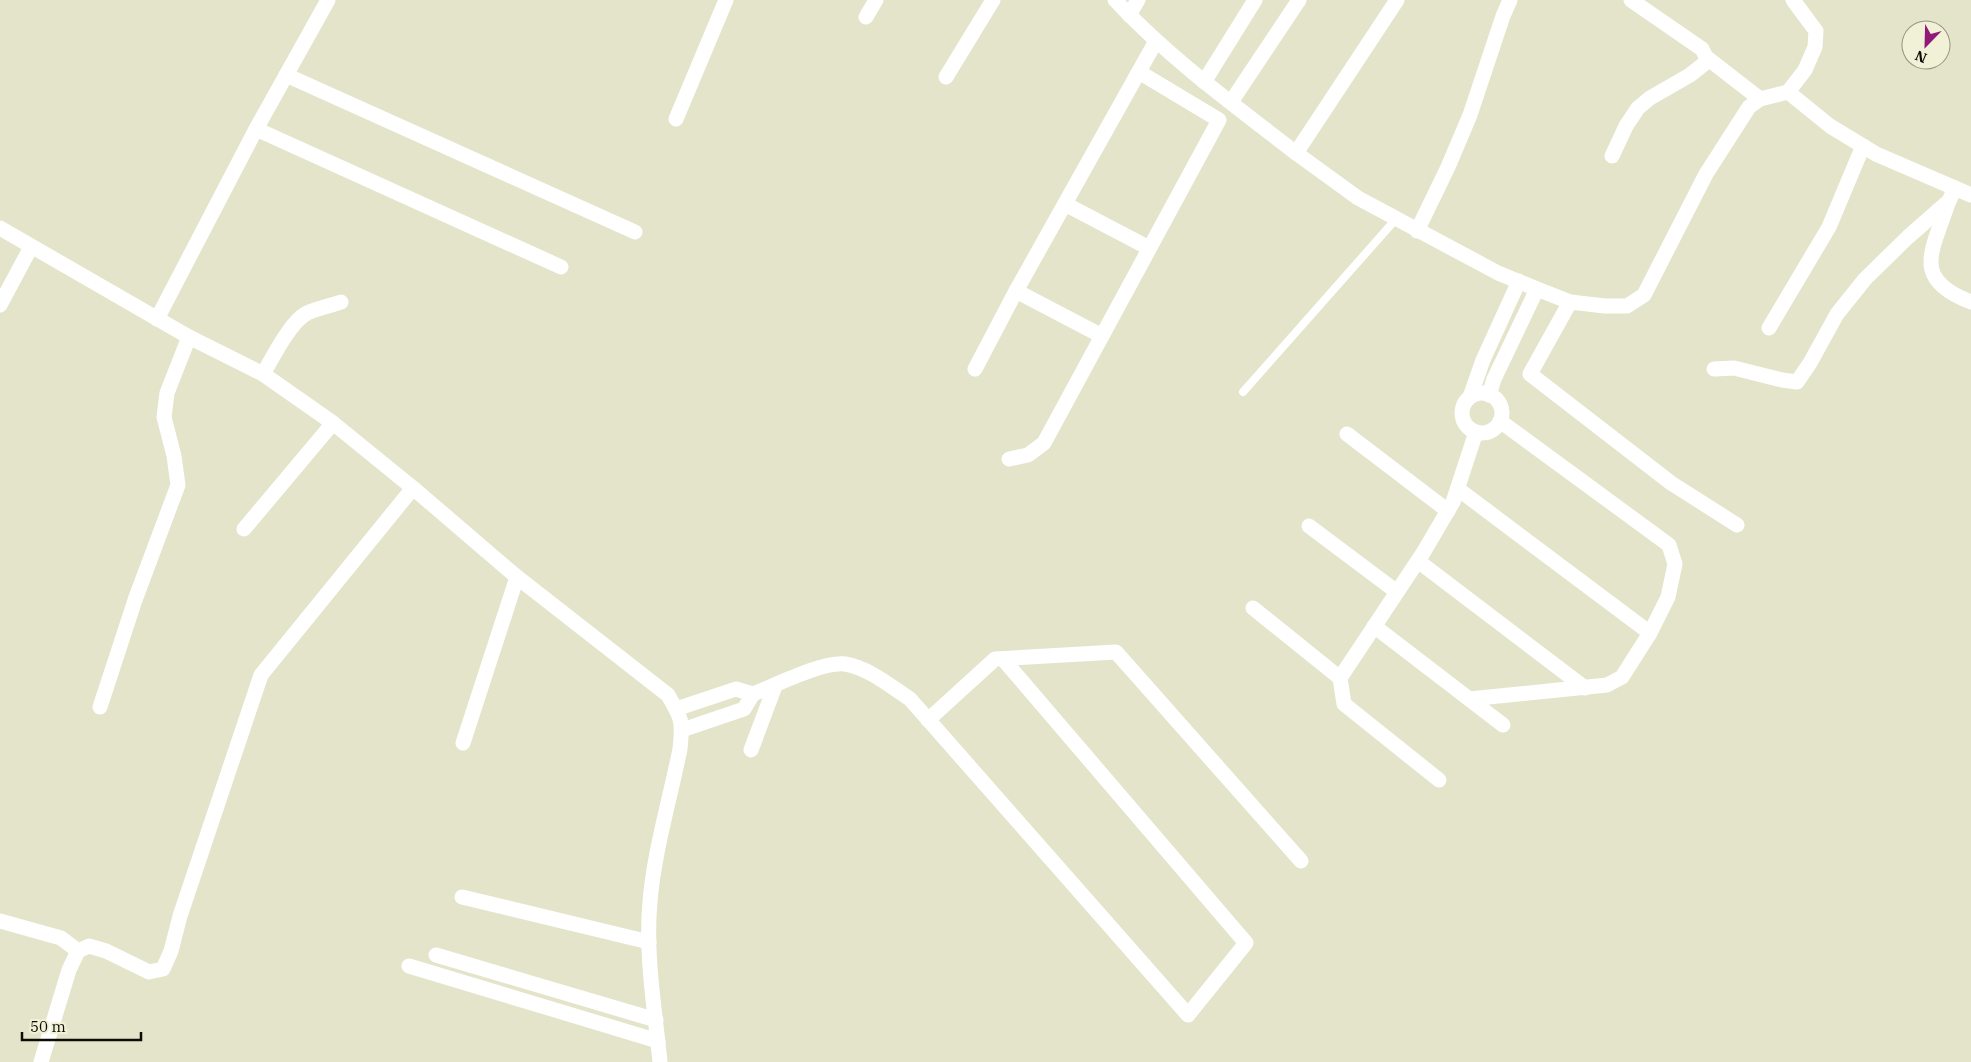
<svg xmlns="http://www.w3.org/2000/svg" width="1971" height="1062" font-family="'IBM Plex Serif',serif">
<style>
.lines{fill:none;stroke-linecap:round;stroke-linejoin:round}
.service{stroke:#fff;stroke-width:8}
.minor{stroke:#fff;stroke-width:15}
</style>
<rect width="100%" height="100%" fill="#e4e4ca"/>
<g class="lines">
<path class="service" d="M1243,392L1396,219"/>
<g class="minor">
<path d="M1115,0C1169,58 1234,105 1296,153L1397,0"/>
<path d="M1129,15L1138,0"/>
<path d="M866,17L876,0"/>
<path d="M286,75L635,232"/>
<path d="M946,77L993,0"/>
<path d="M1204,82L1255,0"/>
<path d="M1788,92L1830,126L1876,154L1971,195"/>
<path d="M1760,99L1788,92L1805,70L1815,47L1816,31L1793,0"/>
<path d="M1231,102L1299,0"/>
<path d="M676,119L726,0"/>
<path d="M256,129L561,267"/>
<path d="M1296,153L1358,198L1498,273L1537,289L1570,302L1605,306H1627L1644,295L1706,174L1749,107L1760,99L1706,57L1702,49L1631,0"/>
<path d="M1612,156L1626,126L1638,108L1650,98L1690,75L1709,60"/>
<path d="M1948,203C1933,250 1910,279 1971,302"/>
<path d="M1065,204L1149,248"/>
<path d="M0,228L189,337L263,374L333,423L413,488L517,577L668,695C682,719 683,721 680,749C670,799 654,852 650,902C645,955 655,1010 660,1062"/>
<path d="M1417,231L1448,167L1470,115L1503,16L1510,0"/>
<path d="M1016,291L1102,336"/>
<path d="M1570,302L1530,374L1671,483L1737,525"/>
<path d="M0,305L31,247"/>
<path d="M157,319L256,129L328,0"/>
<path d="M1769,328L1829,227L1863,146"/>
<path d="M975,369L1016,291L1156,41"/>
<path d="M1714,369L1734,368L1782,380L1797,382L1810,363L1837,314L1865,279L1908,237L1949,201L1955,188"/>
<path d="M263,374C273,357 290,322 307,313C318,308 330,306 341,302"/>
<circle cx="1482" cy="413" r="20"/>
<path d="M1489,395L1494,379L1537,289"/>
<path d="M1470,397L1483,360L1519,281"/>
<path d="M1347,434L1448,511"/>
<path d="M1009,459L1028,455L1044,443L1219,120L1139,72"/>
<path d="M1458,489L1650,633"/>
<path d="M1309,526L1397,592"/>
<path d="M244,529L333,423"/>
<path d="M1418,561L1585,688"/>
<path d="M1253,608L1340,678"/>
<path d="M1374,626L1503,725"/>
<path d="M753,694C776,685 823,661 845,664C869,668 890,686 910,699L1188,1015L1246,943L1003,659"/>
<path d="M1469,699L1607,685L1622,677L1650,633L1668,597L1675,564L1669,545L1500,421"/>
<path d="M100,707L135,600L178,485L174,456L164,417L167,393L189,337"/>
<path d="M676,709L736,689L753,694L744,709L682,730"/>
<path d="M928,720L995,659L1116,652L1301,861"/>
<path d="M463,743L517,577"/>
<path d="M751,750L775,686"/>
<path d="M1439,780L1344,704L1340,678L1423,553L1453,502L1476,432"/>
<path d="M462,897L649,942"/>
<path d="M0,921L61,938L78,951"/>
<path d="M436,955L656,1020"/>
<path d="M409,966L658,1041"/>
<path d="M41,1062L69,970L78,951L89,946L106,951L149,972L163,969L171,951L180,916L261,675L413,488"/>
</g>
</g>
<g transform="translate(1926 45) rotate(203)"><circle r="24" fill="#f1f1d7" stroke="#959583"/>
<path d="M0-4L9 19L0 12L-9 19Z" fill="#911a78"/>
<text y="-8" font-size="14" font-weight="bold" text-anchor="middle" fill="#0c0c05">N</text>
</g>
<path d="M22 1032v8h119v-8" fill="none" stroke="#0c0c05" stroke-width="2.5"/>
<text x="30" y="1032" font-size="15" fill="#0c0c05" stroke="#f1f1d7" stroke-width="4" paint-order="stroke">50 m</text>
</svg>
